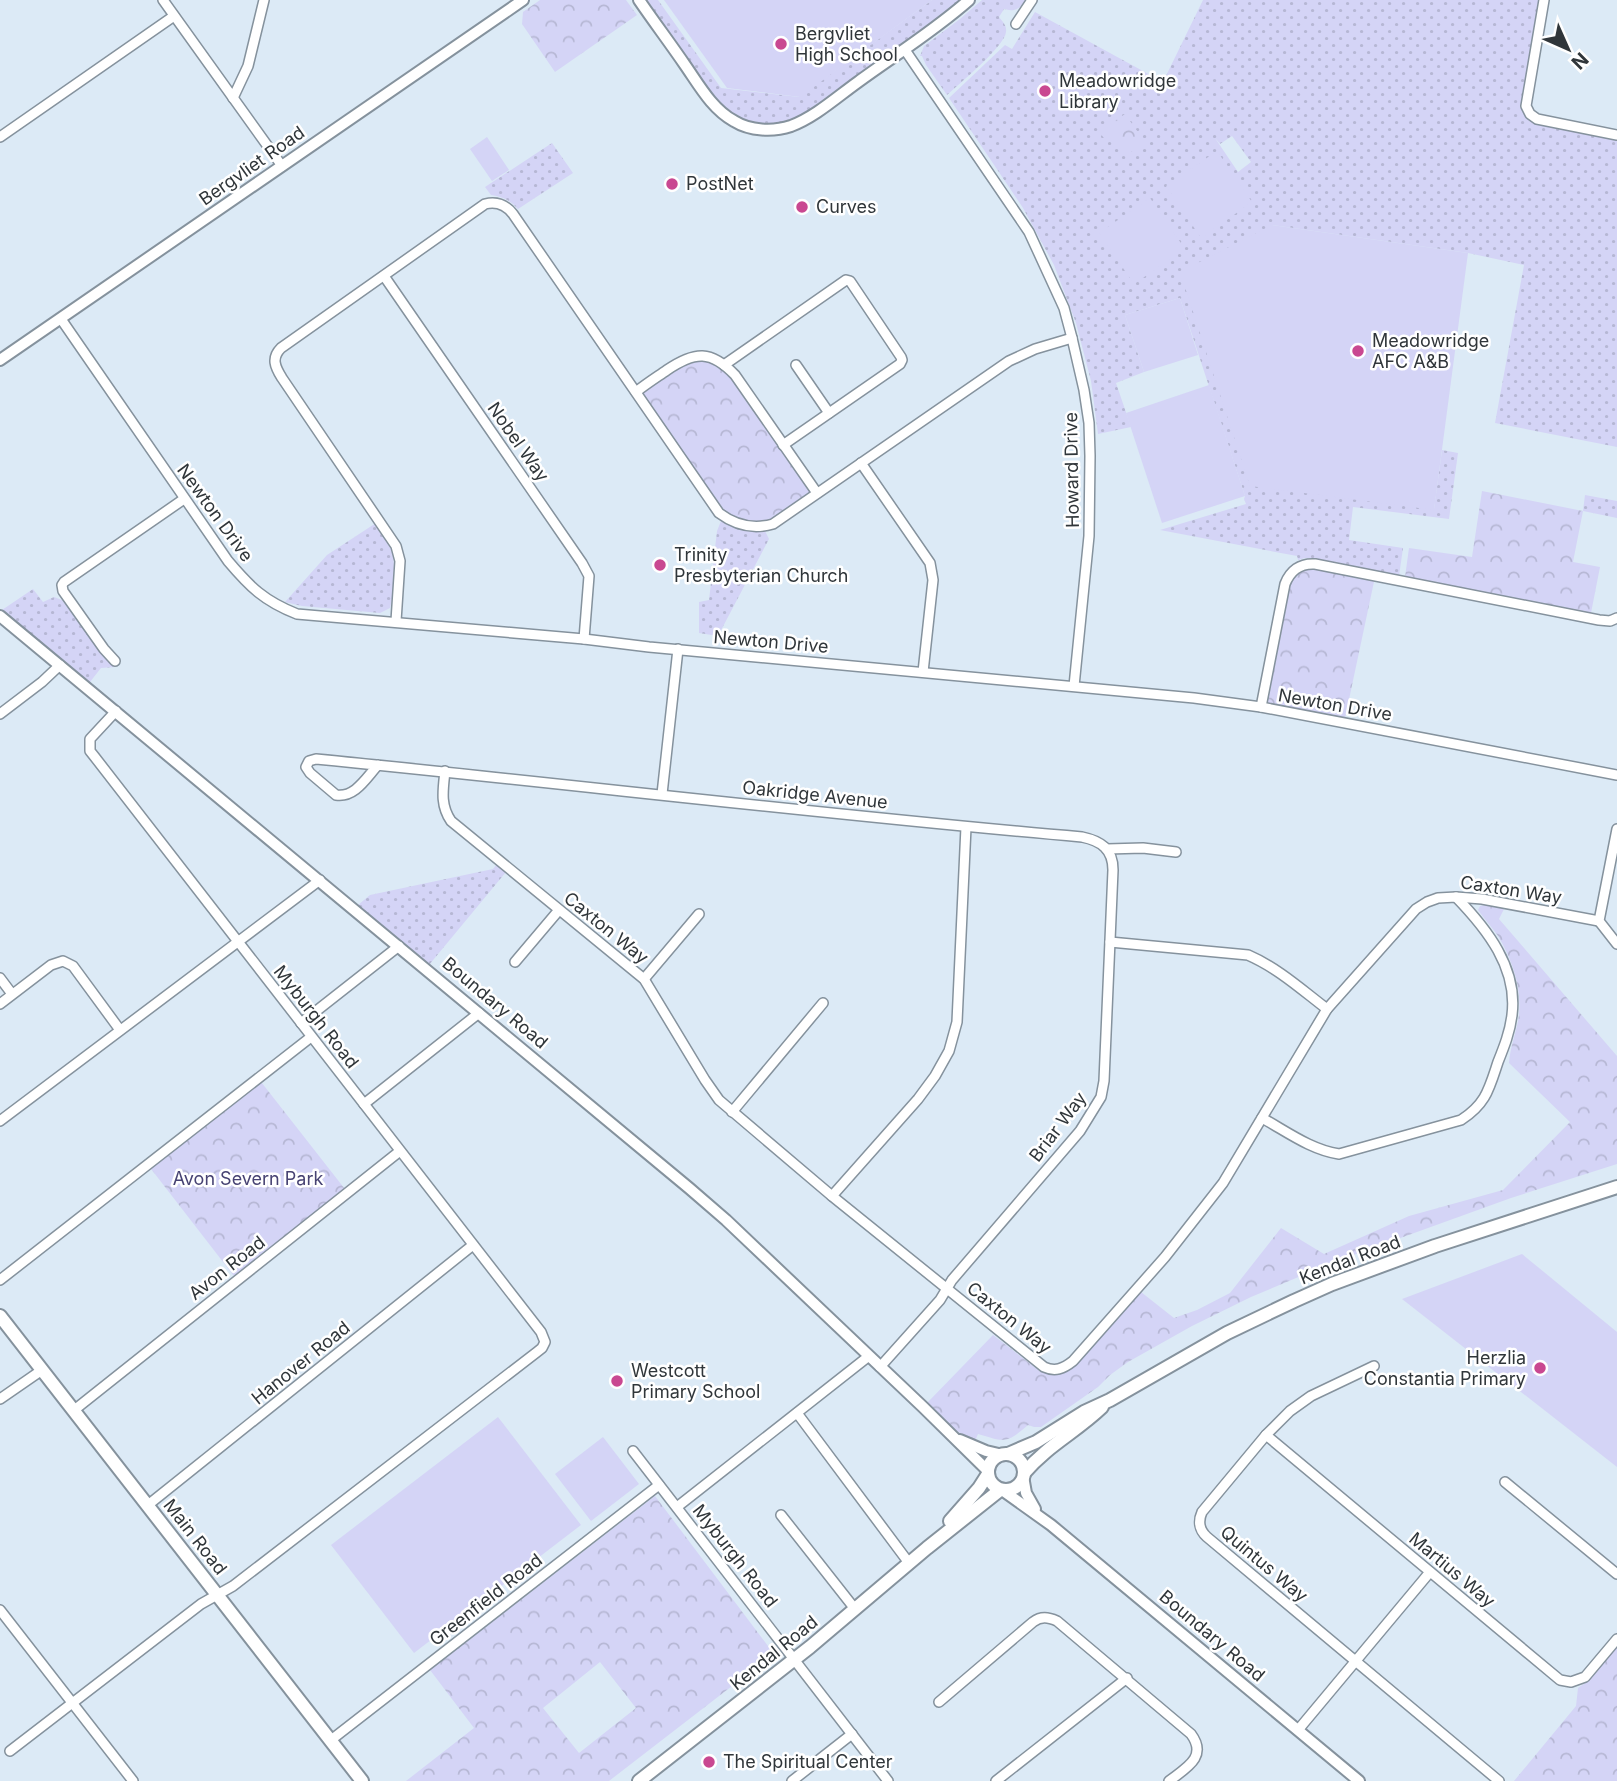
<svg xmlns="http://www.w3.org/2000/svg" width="1617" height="1781" font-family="Inter,sans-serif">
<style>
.grass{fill:url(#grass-dots);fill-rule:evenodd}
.park{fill:url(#park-crowns);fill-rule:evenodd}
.pitch{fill:#d4d4f6}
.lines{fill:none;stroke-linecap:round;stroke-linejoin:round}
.minor-casing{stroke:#85929d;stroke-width:12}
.tertiary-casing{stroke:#85929d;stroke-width:14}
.secondary-casing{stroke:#85929d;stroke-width:16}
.minor{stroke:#fff;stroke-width:9}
.tertiary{stroke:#fff;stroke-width:10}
.secondary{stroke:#fff;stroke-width:12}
.poi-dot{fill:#c94891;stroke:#fff;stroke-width:2.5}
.labels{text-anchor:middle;stroke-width:5;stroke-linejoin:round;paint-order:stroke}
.poi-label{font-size:18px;fill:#30363a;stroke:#fff;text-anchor:start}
.street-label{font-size:18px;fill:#30363a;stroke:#fff}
.park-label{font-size:18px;fill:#474373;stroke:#fff}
</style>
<defs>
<pattern id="grass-dots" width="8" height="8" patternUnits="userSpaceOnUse" patternTransform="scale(1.75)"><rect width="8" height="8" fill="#d4d4f6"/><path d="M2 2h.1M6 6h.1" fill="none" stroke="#b6b7d4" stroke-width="1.8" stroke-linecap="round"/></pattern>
<pattern id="park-crowns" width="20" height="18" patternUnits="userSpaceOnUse" patternTransform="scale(1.75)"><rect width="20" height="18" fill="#d4d4f6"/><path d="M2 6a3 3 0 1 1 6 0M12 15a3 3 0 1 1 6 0" fill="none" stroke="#b6b7d4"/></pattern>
</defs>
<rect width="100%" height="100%" fill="#dceaf6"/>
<g class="grass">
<path d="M639,0H658L721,88L799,97L932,0H969L814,113L763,129L720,111Z"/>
<path d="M982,0H1025C1021,9 1014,12 1004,9L999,17C1003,22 1007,26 1006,32C1005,46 959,84 947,95L926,65L922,56H920L924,46L960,19Z"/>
<path d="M1203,0H1544L1526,106L1530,114L1617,135V447L1495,423L1524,265L1468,253L1272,225L1434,509L1442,450L1458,453L1449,519L1353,507L1349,540L1403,548L1399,576L1312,558H1305L1298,560L1297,556L1160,530L1246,504L1244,499L1245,496L1180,298L1125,315L1144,372L1116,383L1131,427L1098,434L1091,381L1076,323L1054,265L1023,208L949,98L1005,45L1012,49L1035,12L1163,82ZM1232,136L1251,162L1238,172L1215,138L1220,144Z"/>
<path d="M552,143L573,173L518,209C510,200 503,197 491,195L485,187Z"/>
<path d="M1585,495L1617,501V518L1583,511Z"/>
<path d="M721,521L738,529L765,531L769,539L718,636L699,633V602L709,600L717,531Z"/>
<path d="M376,523C393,548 396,555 393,586C393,593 392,601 390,608L380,613L302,606L285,602L327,555Z"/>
<path d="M33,589L43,602L54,597L62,600L100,652L115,667L101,668L90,682L2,610Z"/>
<path d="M497,864L506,872L429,965L358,905L370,895L493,869Z"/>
</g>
<g class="park">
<path d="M540,0H626L637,15L555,72L522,24L523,12Z"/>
<path d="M1125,114L1145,142L1127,155L1111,133L1104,138L1099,132Z"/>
<path d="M692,356L724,365L817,493L773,524L729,521L636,392Z"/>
<path d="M1482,491L1583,511L1573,562L1600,567L1591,613L1405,577L1409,548L1472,557Z"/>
<path d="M1303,565L1375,577L1344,723L1261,707L1285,584Z"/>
<path d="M1485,905L1504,909L1499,919L1617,1056V1164L1511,1198L1334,1262L1251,1297L1192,1326L1128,1362L1110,1375L1098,1387L1041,1427H1034L1028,1425C1006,1444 1005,1442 978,1434L975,1441C956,1434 941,1417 927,1403L993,1335L1041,1372C1051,1375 1061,1375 1070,1370L1141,1292L1174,1318L1197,1310L1230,1293L1281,1228L1324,1254L1409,1216L1503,1190L1570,1122L1509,1063C1510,1047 1517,1031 1519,1015C1522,988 1512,959 1498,936C1492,927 1484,919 1478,910L1480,906Z"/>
<path d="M258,1078L348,1193L237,1280L148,1165Z"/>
<path d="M655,1496L774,1654C769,1667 760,1673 745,1676L609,1781H406L474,1728L430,1670ZM600,1662L636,1708L579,1753L543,1708Z"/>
<path d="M1617,1647V1781H1514L1576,1706L1578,1688L1588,1681Z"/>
</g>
<g class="pitch">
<path d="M664,0H932L800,97L727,88Z"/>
<path d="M487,137L509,170L492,181L470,149Z"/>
<path d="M1217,151L1252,202L1201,238L1166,186Z"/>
<path d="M1150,198L1185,249L1134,284L1099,233Z"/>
<path d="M1272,225L1468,253L1434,510L1250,486L1180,272Z"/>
<path d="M1180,298L1198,355L1144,372L1125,315Z"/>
<path d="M1209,385L1245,496L1162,523L1126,413Z"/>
<path d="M1522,1254L1617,1332V1467L1402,1299Z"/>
<path d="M498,1417L581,1525L414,1653L331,1545Z"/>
<path d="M603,1437L639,1484L591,1521L555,1474Z"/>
</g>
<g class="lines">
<g class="minor-casing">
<g id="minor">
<path d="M163,0L282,166"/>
<path d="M1544,0L1526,106L1530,114L1537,119L1617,135"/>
<path d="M1016,24L1032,0"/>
<path d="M905,50L1029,232L1064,308L1072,338L1084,390L1089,423L1090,456L1089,536L1074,686"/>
<path d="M233,98L248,66L264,0"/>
<path d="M0,137L174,16"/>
<path d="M384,276L582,563L589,576L584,639"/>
<path d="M61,319L228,561C250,587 264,601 297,614L584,639L649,647L1194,698L1261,707L1617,775"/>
<path d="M724,365L846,280L850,281L901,357L902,360L900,364L783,445"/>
<path d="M796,365L829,413"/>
<path d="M636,392C646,384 657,377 667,370C695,351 711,350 735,375L817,493"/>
<path d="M861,463L930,563L933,580L923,672"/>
<path d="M396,621L400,561L396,546L282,378C275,367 271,358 281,348L485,204C497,201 506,205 513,214L719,513C735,525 752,530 773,524L1009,361L1035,349L1072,338"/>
<path d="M115,661L104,649L63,591L62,585L64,582L184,499"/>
<path d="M1261,707L1285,584C1290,571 1300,563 1315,564L1599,620L1610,621L1617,618"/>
<path d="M0,714L42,682L60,665"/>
<path d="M378,765C366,778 355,798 336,795L310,773L306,767L309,761L316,759C571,784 826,815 1082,837C1101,841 1113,849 1113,870L1104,1081L1101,1097L1080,1131L952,1280L940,1300L880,1367"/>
<path d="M445,771C443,790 440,805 451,821L644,979L705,1080L719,1100L832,1196L1044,1367C1055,1372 1063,1369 1073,1361L1165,1257L1223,1183L1327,1009L1416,909L1427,902L1438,898L1456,897L1482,899L1599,921"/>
<path d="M662,794L678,649"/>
<path d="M1617,829L1599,921L1617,944"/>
<path d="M1107,849L1143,848L1176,852"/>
<path d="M1110,942L1248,955C1278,968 1302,990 1327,1009"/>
<path d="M515,962L559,910"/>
<path d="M0,978L12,994"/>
<path d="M644,979L699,914"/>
<path d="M0,1004L51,965L63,961L73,966L120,1030"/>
<path d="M301,1023L399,946"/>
<path d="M364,1104L479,1013"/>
<path d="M732,1112L823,1003"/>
<path d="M1262,1118C1286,1131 1311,1150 1339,1154L1461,1120C1486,1104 1489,1089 1498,1062C1504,1047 1510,1032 1512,1015C1518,968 1487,929 1456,897"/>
<path d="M0,1121L320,880"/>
<path d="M832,1196L918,1099L935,1076L949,1051L957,1022L966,827"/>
<path d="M0,1280L311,1037"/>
<path d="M1374,1366L1311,1396L1290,1411L1266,1435L1202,1512C1198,1521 1199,1530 1207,1537L1499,1781"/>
<path d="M0,1399L42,1370"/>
<path d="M73,1411L400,1151"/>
<path d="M797,1413L909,1563"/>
<path d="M1266,1435L1560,1680L1571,1682L1585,1677L1617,1639"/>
<path d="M633,1451L888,1781"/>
<path d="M1505,1482L1617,1574"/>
<path d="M148,1505L473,1245"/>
<path d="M677,1507L869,1356"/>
<path d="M781,1515L855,1609"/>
<path d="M0,1610L133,1781"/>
<path d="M939,1702L1033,1622C1041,1616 1048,1617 1057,1621L1191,1734C1208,1757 1186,1768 1169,1781"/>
<path d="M1298,1730L1430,1572"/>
<path d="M331,1740L659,1485"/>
<path d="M10,1751L201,1604L233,1586L537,1352L542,1348L545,1342L541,1332L94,756L90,751V739L116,711"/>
<path d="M792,1781L852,1734"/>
<path d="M996,1781L1127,1678"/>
</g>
</g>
<g class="tertiary-casing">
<g id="tertiary">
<path d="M639,0C654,22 670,43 685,65C699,85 712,109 734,121C750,131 773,132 791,126C815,117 837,97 858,82C895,55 934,31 969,0"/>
<path d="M0,360L523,0"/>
<path d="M0,616L689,1188L726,1220L923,1407L988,1471"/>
<path d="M960,1440L986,1451L1003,1455"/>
<path d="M1023,1476L1026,1493L1035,1509"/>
<path d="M1002,1490L1051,1525L1359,1781"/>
</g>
</g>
<g class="secondary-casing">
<g id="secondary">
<path d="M0,1316L362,1781"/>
<circle cx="1006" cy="1472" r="18"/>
<path d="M1008,1454L1036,1442L1084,1412L1110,1400L1227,1333L1294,1301L1332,1284L1435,1246L1617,1187"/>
<path d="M1024,1473C1048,1445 1076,1432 1102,1407"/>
<path d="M950,1521L979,1488L988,1474"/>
<path d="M639,1781L810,1647L927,1548L1000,1490"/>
</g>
</g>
<use href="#minor" class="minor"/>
<use href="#tertiary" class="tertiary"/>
<use href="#secondary" class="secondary"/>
</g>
<g class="poi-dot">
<circle cx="781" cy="44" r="7"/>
<circle cx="1045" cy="91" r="7"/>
<circle cx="672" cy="184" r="7"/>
<circle cx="802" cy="207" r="7"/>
<circle cx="1358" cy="351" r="7"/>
<circle cx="660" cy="565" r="7"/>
<circle cx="1540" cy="1368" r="7"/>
<circle cx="617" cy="1381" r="7"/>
<circle cx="709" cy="1762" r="7"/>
</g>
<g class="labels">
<g class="poi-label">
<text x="795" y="40">Bergvliet<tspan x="795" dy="21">High School</tspan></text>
<text x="1059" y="87">Meadowridge<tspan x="1059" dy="21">Library</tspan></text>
<text x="686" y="190">PostNet</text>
<text x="816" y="213">Curves</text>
<text x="1372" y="347">Meadowridge<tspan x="1372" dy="21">AFC A&amp;B</tspan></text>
<text x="674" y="561">Trinity<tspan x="674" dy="21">Presbyterian Church</tspan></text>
<text x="1526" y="1364" text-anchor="end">Herzlia<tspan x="1526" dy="21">Constantia Primary</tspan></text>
<text x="631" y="1377">Westcott<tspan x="631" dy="21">Primary School</tspan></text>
<text x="723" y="1768">The Spiritual Center</text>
</g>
<g class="street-label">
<text transform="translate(252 166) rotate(-35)" y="6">Bergvliet Road</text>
<text transform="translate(518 442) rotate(55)" y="6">Nobel Way</text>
<text transform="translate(1072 470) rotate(-91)" y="6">Howard Drive</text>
<text transform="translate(215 513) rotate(54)" y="6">Newton Drive</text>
<text transform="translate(771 642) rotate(5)" y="6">Newton Drive</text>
<text transform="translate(1335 705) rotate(10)" y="6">Newton Drive</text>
<text transform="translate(815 795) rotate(6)" y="6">Oakridge Avenue</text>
<text transform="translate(1511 890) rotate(9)" y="6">Caxton Way</text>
<text transform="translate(606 928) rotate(39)" y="6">Caxton Way</text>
<text transform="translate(495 1003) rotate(40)" y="6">Boundary Road</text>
<text transform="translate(316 1017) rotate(52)" y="6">Myburgh Road</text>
<text transform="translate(1058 1127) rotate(-53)" y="6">Briar Way</text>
<text transform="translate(1350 1260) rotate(-21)" y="6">Kendal Road</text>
<text transform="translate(227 1268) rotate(-38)" y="6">Avon Road</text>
<text transform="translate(1009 1318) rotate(39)" y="6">Caxton Way</text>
<text transform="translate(301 1363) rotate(-39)" y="6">Hanover Road</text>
<text transform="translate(195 1537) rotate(52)" y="6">Main Road</text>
<text transform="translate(735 1556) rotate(52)" y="6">Myburgh Road</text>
<text transform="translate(1264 1564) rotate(40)" y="6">Quintus Way</text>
<text transform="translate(1452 1570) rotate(40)" y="6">Martius Way</text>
<text transform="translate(486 1600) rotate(-38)" y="6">Greenfield Road</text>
<text transform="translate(1212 1636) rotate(40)" y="6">Boundary Road</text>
<text transform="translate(774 1653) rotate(-39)" y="6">Kendal Road</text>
</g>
<g class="park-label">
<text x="248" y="1185">Avon Severn Park</text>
</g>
</g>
<g transform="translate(1568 49) rotate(135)" stroke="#ffffff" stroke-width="5" paint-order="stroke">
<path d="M0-5L12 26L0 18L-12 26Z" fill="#30363a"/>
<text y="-10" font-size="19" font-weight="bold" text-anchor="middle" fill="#30363a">N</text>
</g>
</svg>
